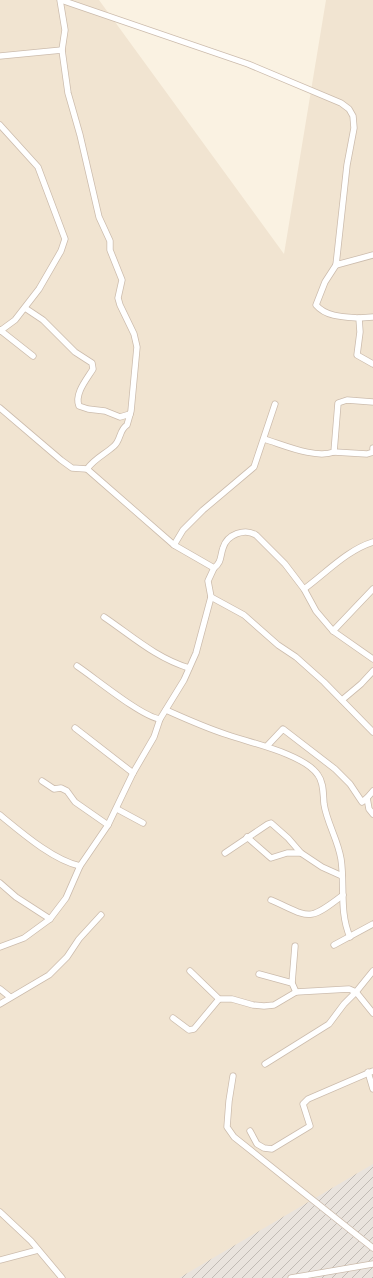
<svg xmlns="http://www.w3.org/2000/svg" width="373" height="1278" font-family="Montserrat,sans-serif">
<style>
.residential{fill:#f1e4d1}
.industrial{fill:url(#industrial-furrows)}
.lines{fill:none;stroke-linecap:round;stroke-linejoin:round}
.minor-casing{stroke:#ccbcad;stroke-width:7}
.minor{stroke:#fff;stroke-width:5.5}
</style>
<defs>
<pattern id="industrial-furrows" width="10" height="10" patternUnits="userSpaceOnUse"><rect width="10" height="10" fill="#e9e3dd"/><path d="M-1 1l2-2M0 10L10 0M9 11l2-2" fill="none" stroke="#c1bbb5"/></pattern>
</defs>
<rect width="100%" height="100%" fill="#faf2e2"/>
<path class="residential" d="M0,0H99L284,254L326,0H373V1278H0Z"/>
<path class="industrial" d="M373,1164V1278H179Z"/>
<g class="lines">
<g class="minor-casing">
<g id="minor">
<path d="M60,0L65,30L62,50L68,93L80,135L99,217L110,241V250L122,280L118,298L120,305L134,334L137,347L131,411L127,425C119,430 121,440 114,446C104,455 95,458 87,469L174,545L214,568C222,562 220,556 223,548C227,534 245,528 256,535L285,564L304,589L316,611L333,631L373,659"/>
<path d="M61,0L248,64L341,103L349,109L353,116L354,128L347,165L336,265L373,255"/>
<path d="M0,56L62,50"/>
<path d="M0,125L38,167L65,239L61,251L39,289L15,320L0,331"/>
<path d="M336,265L325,282L316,305C326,317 344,317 359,318L360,332L357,355L373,364"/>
<path d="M25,308L43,320L75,352L92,363L93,369C87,379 74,394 79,406L88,409L105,411L120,417L130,414"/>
<path d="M359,318L373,317"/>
<path d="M0,330L33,356"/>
<path d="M0,408L61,460L72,468L87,469"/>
<path d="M264,439C284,445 315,459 334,452L338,403L347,400L373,402"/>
<path d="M334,452L367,454L373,452V448"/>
<path d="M174,545L183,530L203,510L254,467L275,404"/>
<path d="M304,589C326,573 347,550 373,542"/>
<path d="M211,597L244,615L278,645L296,657L324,682L373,732"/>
<path d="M104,617C132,636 156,658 189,668"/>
<path d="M333,631L373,589"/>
<path d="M77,666C95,678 142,717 160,719"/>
<path d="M342,700L361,684L373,671"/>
<path d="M166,710C186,719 206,728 228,735C251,743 304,754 318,775C324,783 323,794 324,804C327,823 338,840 341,859C345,885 339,912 350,937"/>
<path d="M75,728L133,773"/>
<path d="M267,746L283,729L335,769L350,784L362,802L367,798"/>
<path d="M42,781L54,789L61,788L67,791L75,802L108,825"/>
<path d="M373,791L367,798L369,809L373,814"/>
<path d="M117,809L143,823"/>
<path d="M0,815C22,833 53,860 80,866"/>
<path d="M247,837L271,858L287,853H301L322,867L342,876"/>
<path d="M225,853L268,824L271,823L288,838L301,853"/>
<path d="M0,883L16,897L50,919"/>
<path d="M271,900C310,917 307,923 343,895"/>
<path d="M334,945L373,924"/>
<path d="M0,947L24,938L50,919L66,898L80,866L108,825L133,773L154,737L160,719L184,680L196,653L211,597L208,581L214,568"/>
<path d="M190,971L219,999H232L253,1005L264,1006L274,1005L296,992L349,989L356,992L373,1013"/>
<path d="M259,974L292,983L296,992"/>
<path d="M292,983L295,946"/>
<path d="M0,989L10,997"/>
<path d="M0,1004L49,975L67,957L79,939L101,915"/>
<path d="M173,1018L189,1030L194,1029L219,999"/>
<path d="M265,1064L329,1024L344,1004L356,992L373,971"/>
<path d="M368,1072L373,1089"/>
<path d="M233,1076L229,1101L227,1127L234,1137L373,1248"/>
<path d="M250,1131L257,1144L264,1148L272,1149L310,1126L303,1104L308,1099L373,1071"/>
<path d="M0,1212L31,1241L62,1278"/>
<path d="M0,1260L38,1250"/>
<path d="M291,1278L373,1264"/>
</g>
</g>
<use href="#minor" class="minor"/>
</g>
</svg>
